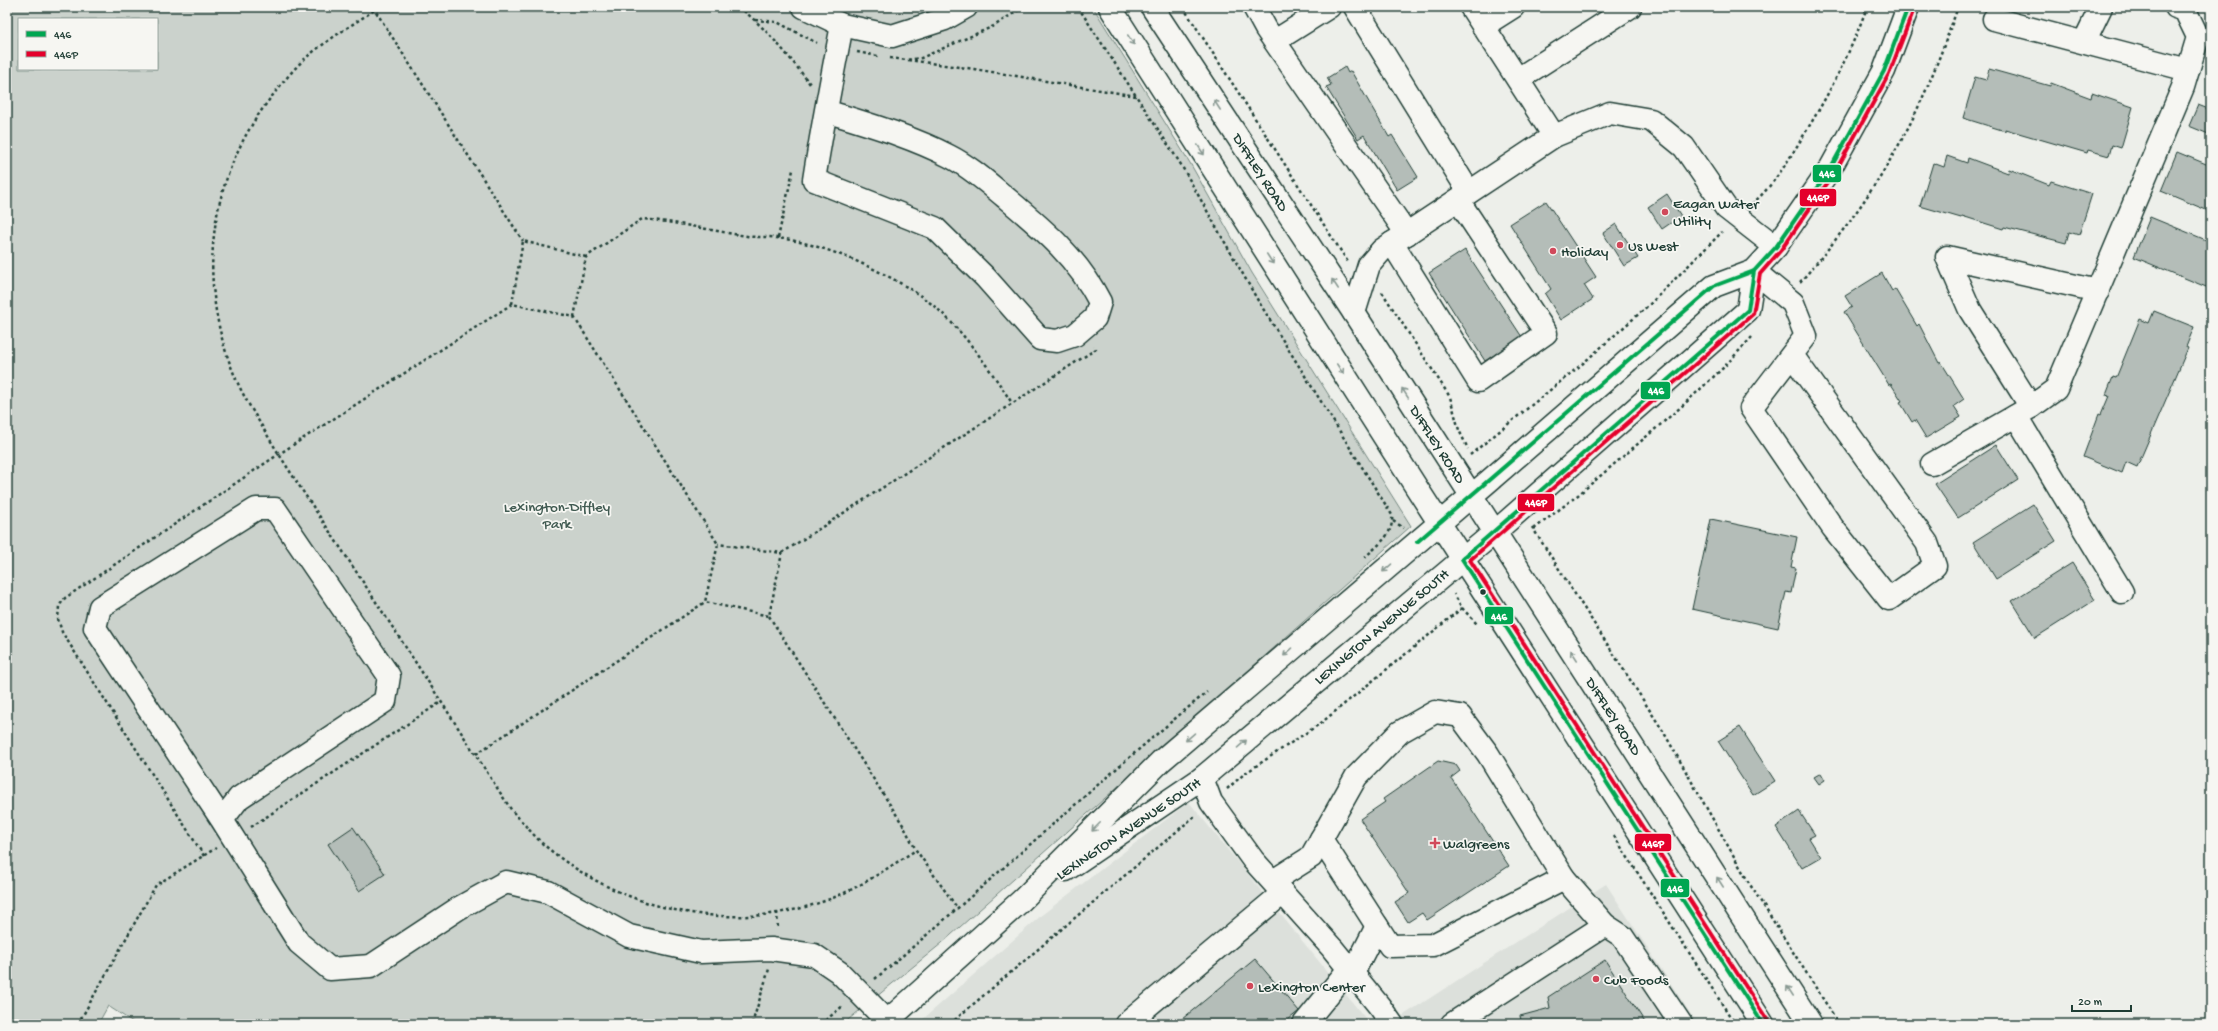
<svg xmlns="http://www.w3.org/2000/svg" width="2218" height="1031" font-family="'Gochi Hand',sans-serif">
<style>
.built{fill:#dce0db}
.green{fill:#cbd2cc;stroke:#758880;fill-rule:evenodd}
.building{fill:#b4bdb8;stroke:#1f3d34}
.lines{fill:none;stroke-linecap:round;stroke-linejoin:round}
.minor-casing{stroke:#1f3d34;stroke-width:25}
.major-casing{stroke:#1f3d34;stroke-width:25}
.path{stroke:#1f3d34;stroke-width:2.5;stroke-dasharray:3 3;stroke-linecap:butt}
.minor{stroke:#f6f6f2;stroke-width:22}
.major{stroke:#f6f6f2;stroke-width:22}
.bus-1-casing{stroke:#f6f6f2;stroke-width:7}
.bus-2-casing{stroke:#f6f6f2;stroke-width:7}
.bus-1{stroke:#00a651;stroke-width:4}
.bus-2{stroke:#e4002b;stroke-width:4}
.oneway{stroke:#8a9a93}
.poi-dot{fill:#d1495b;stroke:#f6f6f2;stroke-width:1.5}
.bus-dot{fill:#1f3d34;stroke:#f6f6f2;stroke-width:1.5}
.labels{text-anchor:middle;stroke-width:3.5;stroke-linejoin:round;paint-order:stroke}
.street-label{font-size:15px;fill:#1f3d34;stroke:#f6f6f2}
.poi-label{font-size:15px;fill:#1f3d34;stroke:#f6f6f2;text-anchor:start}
.park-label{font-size:15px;fill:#415b52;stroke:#f6f6f2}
.line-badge{stroke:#f6f6f2;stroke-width:1.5}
.badge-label{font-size:11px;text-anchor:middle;font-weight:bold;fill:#fff}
</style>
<rect width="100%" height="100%" fill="#edefea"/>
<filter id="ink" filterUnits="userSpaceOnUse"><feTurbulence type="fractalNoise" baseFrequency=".025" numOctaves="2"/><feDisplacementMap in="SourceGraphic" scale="8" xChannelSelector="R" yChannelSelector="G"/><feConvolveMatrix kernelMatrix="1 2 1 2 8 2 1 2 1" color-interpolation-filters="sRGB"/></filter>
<g filter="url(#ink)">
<g class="built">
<path d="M1189,802L1370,1024H926L922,1020L1043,914Z"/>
<path d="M1606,884L1697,1024H1390Z"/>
</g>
<path class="green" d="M7,7H1093L1190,163L1252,273L1411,526L942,943L843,1024H136L108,1006L98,1024H7ZM19,19H157V69H19Z"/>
<g class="building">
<path d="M1345,67L1348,73L1351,71L1389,137L1392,135L1418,177L1397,190L1364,135L1358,139L1326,87L1331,85L1327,78Z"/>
<path d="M1989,69L2050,86L2051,83L2091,98L2092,93L2133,107L2121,148L2112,145L2109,156L2088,150L2087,153L2005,129V131L1963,118L1975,77L1986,80Z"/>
<path d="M2198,105L2211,110V135L2189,126Z"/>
<path d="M2177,152L2211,166V212L2161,191Z"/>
<path d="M1947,156L1967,163L1968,158L2008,173L2009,169L2049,185L2051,181L2092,194L2079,235L2069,232L2066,243L2004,227L2003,229L1962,216L1961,218L1920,206L1933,163L1944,167Z"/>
<path d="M1667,194L1681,216L1662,229L1648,207Z"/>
<path d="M1546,201L1596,277L1584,285L1593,299L1561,320L1545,294L1551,289L1510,224Z"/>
<path d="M2150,217L2211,242V289L2134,257Z"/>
<path d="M1616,224L1638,258L1624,266L1603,233Z"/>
<path d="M1465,250L1522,337L1485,361L1429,273Z"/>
<path d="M1882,273L1892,291L1895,289L1917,326L1919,324L1939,363L1941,362L1964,399L1954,406L1961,417L1926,438L1915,420L1912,422L1900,402L1902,401L1891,384L1889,385L1844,312L1852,307L1845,296Z"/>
<path d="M2154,311L2194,327L2186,347L2188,348L2137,467L2126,462L2122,473L2083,457L2099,414L2101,415L2109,396L2106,395L2113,377L2116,378L2140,319L2149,323Z"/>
<path d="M1996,445L2018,480L1958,518L1935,484Z"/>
<path d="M2033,504L2056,541L1996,579L1973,542Z"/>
<path d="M1711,519L1797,537L1791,567L1796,568L1791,593L1786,592L1778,628L1692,609Z"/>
<path d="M2072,563L2095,600L2035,638L2012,601Z"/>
<path d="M1740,727L1775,781L1753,795L1718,741Z"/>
<path d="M1438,761L1456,765L1460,771L1451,778L1509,866L1427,920L1422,913L1408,922L1395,902L1409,893L1360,819L1385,802L1383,799Z"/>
<path d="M1821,773L1825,780L1819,784L1814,777Z"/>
<path d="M1799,811L1815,835L1809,838L1821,857L1802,868L1776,827Z"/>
<path d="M353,827L385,874L359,891L328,844Z"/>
<path d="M1255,959L1299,1011L1283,1024H1176Z"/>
<path d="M1605,960L1646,1024H1522L1520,1016L1550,1008L1548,997Z"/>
</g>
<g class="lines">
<g class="minor-casing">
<g id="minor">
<path d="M804,7L842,25L892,36L945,19L966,7"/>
<path d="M1254,7L1266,29L1407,234"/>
<path d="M1355,7L1469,192"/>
<path d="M1471,7L1554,136"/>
<path d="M1994,19L2188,70"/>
<path d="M1483,26L1513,7"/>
<path d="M1275,41L1329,7"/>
<path d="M2084,42L2101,7"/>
<path d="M1518,79L1630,7"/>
<path d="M826,111C867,124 910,136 949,156C969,166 988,183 1005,197C1043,229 1077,257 1100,302L1095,318L1075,335L1057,341L1040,339L985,277L935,228L814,180C822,128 832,77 842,25"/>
<path d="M1392,243L1478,381L1546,333L1458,200"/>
<path d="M1754,271L1793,303L1806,336L1751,408L1833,528L1889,599L1935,566L1927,543L1792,355"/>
<path d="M1354,313L1369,265L1382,250L1554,136L1610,113L1651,120L1684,147L1726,208L1776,247"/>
<path d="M2031,407L1970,310L1947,257L2098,291"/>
<path d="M2016,416L2122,592"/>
<path d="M1932,464L2031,407L2056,389L2183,87L2198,37L2185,10L2176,7"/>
<path d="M1202,778L1211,802L1253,860L1332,948L1380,1007L1392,1024"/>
<path d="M222,820L95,628L100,607L256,509H275L389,676L385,701L239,798L222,820L299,943L330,969L371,966L459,908L506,882L548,892L629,936L701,952L771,949L814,955L839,972L890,1024"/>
<path d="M1321,839L1390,946L1433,945L1564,878"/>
<path d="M1066,870L1202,778L1495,532L1748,310L1754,271"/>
<path d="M1273,881L1311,857L1356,777L1400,732L1435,712L1460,716L1488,754L1564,878L1605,925"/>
<path d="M1353,973L1377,926"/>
<path d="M884,1024L1022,900L1161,761L1490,480L1714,286L1754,271L1776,247L1830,169L1884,71L1908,7"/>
<path d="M1126,1024L1283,893"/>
<path d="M1304,1024L1349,969"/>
<path d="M1452,1024L1605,925L1622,936L1681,1024"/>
</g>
</g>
<g class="major-casing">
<g id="major">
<path d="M1110,7L1420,493L1763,1024"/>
<path d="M1152,7L1354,313L1811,1024"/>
</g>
</g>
<g class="path">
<path d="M373,7L523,241"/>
<path d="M379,7C355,23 330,38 308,56C295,67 283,82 273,95C207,177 195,283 236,379C244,398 256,416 266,433C290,473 316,511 342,550C399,637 456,724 512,811C523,822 532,834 543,844C623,913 736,937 835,897C864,885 889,867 916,850"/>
<path d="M739,7C767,29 789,56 810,84"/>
<path d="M1078,7L1180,163L1257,299L1392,515C1394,535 1378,545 1365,557"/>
<path d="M1183,7L1348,262"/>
<path d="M755,20L777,22L817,43"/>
<path d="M857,52L878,56"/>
<path d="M890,58L906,60L921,58L994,26L1023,7"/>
<path d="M908,60L974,69L1136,96"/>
<path d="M1752,204C1773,186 1788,161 1802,138C1828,96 1850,54 1867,7"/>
<path d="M778,238L793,170"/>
<path d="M586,257L523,241L512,304L574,317L586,257L642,219C677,222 712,231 747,236C757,238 767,236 777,238C826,243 905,279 941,312C969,339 991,371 1012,403"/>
<path d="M1800,282C1845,232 1885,175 1915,114C1932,79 1945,43 1958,7"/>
<path d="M1382,292L1450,397L1459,430L1468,449"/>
<path d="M574,317L718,544L705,602L769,616L782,553L718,544"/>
<path d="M1470,455L1581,365L1650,304L1722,232"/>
<path d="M1393,521L1404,528"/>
<path d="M1532,527L1663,731L1749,883L1839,1024"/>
<path d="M1534,529L1578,495L1681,407L1723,368L1752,337"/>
<path d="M782,553L1096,349L1094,346"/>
<path d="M1462,608L1478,625"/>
<path d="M769,616L903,825L916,850L958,909"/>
<path d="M476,754L705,602"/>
<path d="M1227,789L1244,774L1321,723L1462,608L1454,594"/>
<path d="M251,827L441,702"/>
<path d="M1614,836L1735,1024"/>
<path d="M204,856L62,632L58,619L59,606L65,598L279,454L512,304"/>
<path d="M777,912L778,929"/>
<path d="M875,979C987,885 1094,785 1207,692"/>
<path d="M78,1024L156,885L216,848"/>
<path d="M752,1024L769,969"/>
<path d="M821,1024L844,1005"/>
<path d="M950,1024L1196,815"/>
</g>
<use href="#minor" class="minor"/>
<use href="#major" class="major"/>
<g class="bus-1-casing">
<g id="bus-1">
<path d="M1754,271L1748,310L1462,559L1763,1024"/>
<path d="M1417,542L1714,286L1754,271L1776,247L1830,169L1884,71L1908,7"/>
</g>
</g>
<g class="bus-2-casing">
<path id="bus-2" d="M1768,1021L1470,560L1753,314L1760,274L1781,250L1835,172L1889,74L1914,9"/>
</g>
<use href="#bus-1" class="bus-1"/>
<use href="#bus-2" class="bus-2"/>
</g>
<defs><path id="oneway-shaft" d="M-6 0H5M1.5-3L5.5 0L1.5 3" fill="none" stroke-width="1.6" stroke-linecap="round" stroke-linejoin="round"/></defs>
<g class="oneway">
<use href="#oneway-shaft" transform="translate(1131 40) rotate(57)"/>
<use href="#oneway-shaft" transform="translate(1217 105) rotate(-123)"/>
<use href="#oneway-shaft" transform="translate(1201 150) rotate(57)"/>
<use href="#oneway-shaft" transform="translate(1270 259) rotate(57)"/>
<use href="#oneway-shaft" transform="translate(1335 284) rotate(-123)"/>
<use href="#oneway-shaft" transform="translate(1340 369) rotate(57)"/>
<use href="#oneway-shaft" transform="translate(1405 393) rotate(-123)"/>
<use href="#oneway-shaft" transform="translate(1387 568) rotate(139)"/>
<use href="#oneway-shaft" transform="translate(1288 652) rotate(139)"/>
<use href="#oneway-shaft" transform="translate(1574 655) rotate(-123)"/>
<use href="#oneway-shaft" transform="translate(1190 737) rotate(139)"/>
<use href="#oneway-shaft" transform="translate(1242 744) rotate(-41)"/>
<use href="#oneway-shaft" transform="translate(1096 827) rotate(135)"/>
<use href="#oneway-shaft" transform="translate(1720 882) rotate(-123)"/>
<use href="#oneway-shaft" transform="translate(1790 991) rotate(-123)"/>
</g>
</g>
<g class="poi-dot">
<circle cx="1665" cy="212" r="4"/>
<circle cx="1620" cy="245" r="4"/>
<circle cx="1553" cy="251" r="4"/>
<path d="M1433 837h4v4h4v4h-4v4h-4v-4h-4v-4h4z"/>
<circle cx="1596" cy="979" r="4"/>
<circle cx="1250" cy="986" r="4"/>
</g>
<circle class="bus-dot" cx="1483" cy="592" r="3.5"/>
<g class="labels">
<g class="street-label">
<text transform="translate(1261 172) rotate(57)" y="5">DIFFLEY ROAD</text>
<text transform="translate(1438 444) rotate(57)" y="5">DIFFLEY ROAD</text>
<text transform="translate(1381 626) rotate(-40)" y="5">LEXINGTON AVENUE SOUTH</text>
<text transform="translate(1614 716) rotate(57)" y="5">DIFFLEY ROAD</text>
<text transform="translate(1128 828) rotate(-34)" y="5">LEXINGTON AVENUE SOUTH</text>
</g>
<g class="poi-label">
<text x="1673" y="208">Eagan Water<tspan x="1673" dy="17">Utility</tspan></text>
<text x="1628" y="250">Us West</text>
<text x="1561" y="256">Holiday</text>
<text x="1443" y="848">Walgreens</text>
<text x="1604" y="984">Cub Foods</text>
<text x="1258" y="991">Lexington Center</text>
</g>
<g class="park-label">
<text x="557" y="511">Lexington-Diffley<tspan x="557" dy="17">Park</tspan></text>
</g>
</g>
<g class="line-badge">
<rect x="1812" y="164" width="30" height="19" rx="4" fill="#00a651"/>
<rect x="1799" y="188" width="38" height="19" rx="4" fill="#e4002b"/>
<rect x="1640" y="381" width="31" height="19" rx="4" fill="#00a651"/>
<rect x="1517" y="493" width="38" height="19" rx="4" fill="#e4002b"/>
<rect x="1484" y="606" width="30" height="19" rx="4" fill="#00a651"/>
<rect x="1634" y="833" width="38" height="19" rx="4" fill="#e4002b"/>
<rect x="1660" y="878" width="30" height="20" rx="4" fill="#00a651"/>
</g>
<g class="badge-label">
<text x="1827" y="177">446</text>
<text x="1818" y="201">446P</text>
<text x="1656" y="394">446</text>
<text x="1536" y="506">446P</text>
<text x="1499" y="620">446</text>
<text x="1653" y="847">446P</text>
<text x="1675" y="892">446</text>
</g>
<rect width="2218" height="1031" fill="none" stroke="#f6f6f2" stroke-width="24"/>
<rect x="12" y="12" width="2194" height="1007" fill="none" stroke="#1f3d34" stroke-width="1.5" filter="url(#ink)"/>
<rect x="18" y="18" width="140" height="52" fill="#f6f6f2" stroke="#a0aca6"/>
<rect x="26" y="31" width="20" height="6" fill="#00a651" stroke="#a0aca6"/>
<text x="54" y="38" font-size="12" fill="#1f3d34">446</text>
<rect x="26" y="51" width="20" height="6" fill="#e4002b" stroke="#a0aca6"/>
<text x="54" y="58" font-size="12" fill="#1f3d34">446P</text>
<path d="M2072 1005v6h59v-6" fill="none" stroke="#1f3d34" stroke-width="2"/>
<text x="2078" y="1005" font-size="12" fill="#1f3d34" stroke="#f6f6f2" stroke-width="3" paint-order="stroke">20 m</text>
</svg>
